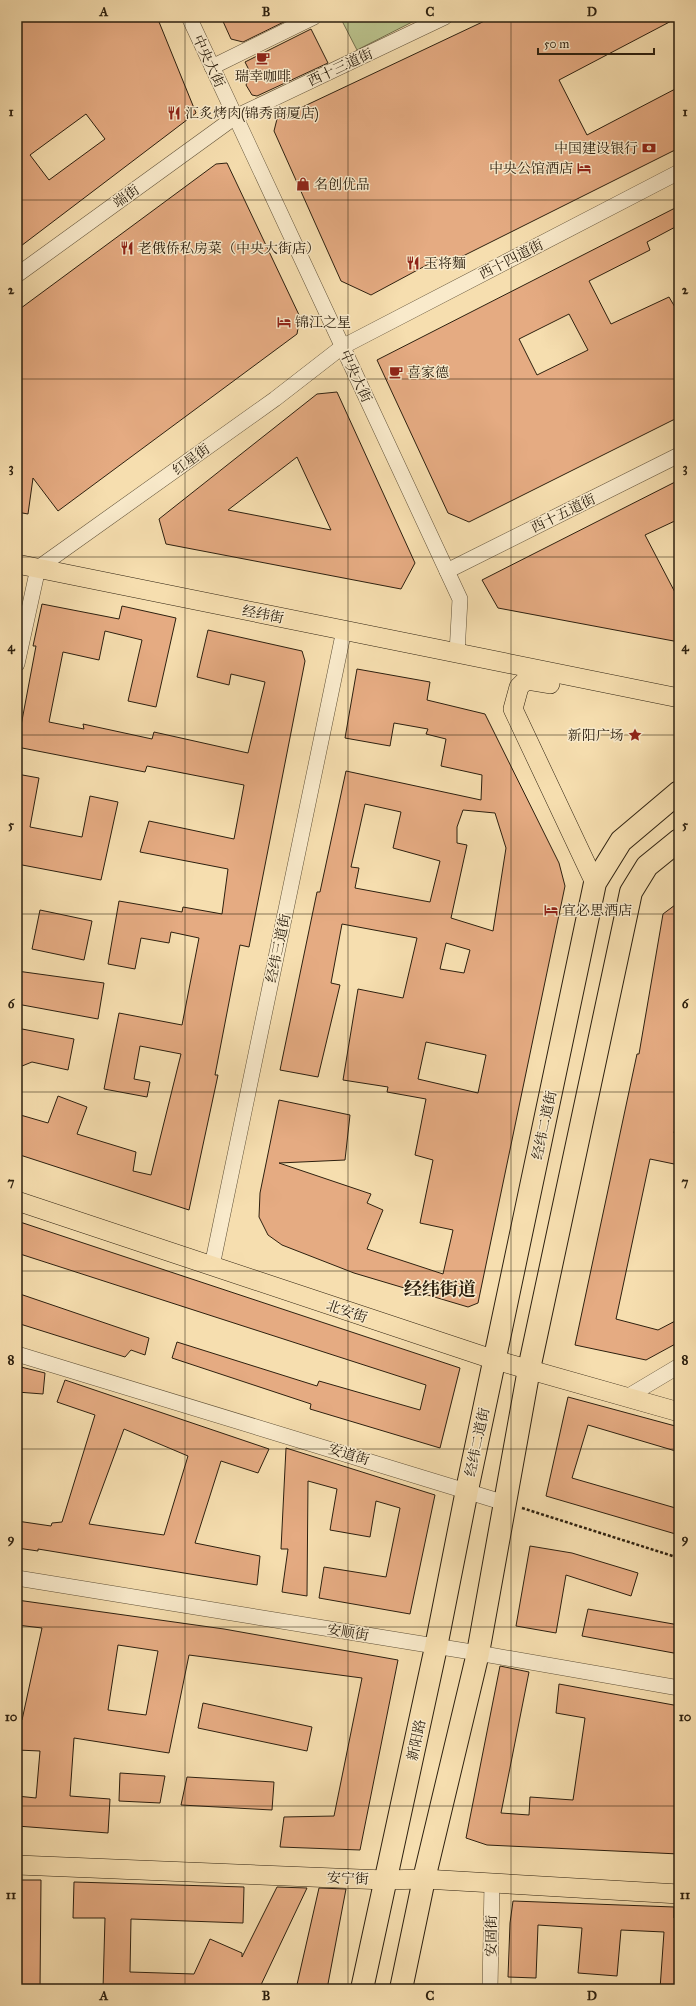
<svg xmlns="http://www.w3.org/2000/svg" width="696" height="2006" font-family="'IM FELL Great Primer','Noto Serif SC',serif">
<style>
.green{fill:#bac28c;stroke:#74714e}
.building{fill:#e5ab82;stroke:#2d200f;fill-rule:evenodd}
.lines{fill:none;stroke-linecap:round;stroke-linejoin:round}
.minor-casing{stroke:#5f5037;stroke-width:16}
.major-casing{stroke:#2d200f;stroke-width:20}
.highway-casing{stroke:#2d200f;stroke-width:24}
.path{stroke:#2d200f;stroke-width:2.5;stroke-dasharray:3 2;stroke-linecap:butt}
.minor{stroke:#f9eacb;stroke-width:15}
.major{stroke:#f6deaf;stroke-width:19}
.highway{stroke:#f6deaf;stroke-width:22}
.grid{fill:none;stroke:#2d200f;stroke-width:1;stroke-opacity:0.55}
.labels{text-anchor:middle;stroke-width:3;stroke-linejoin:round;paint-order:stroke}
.street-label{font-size:14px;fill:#2d200f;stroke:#f9eacb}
.poi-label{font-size:14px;fill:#2d200f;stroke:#f9eacb;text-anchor:start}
.district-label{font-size:18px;font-weight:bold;fill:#2d200f;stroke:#f9eacb}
.neatline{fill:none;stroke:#2d200f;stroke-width:1.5}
.grid-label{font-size:13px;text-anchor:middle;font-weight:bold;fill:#2d200f}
</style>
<rect width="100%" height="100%" fill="#f6deaf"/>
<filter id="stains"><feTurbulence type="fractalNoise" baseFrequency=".005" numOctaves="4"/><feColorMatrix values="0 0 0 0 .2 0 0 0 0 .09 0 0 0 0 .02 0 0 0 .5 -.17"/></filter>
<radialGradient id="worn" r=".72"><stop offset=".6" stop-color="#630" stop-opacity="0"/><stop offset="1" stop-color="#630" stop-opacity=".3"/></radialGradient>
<path class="green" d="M340,17H422L357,50Z"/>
<g class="building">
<path d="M17,17H157L196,113L17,249ZM86,114L105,139L49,180L30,155Z"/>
<path d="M221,17H294L243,42L231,39Z"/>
<path d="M493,17H679L559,80L587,135L679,87V148L443,266L438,259L371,295L341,281L274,131L277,119Z"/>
<path d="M311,29L328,63L257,96L252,95L246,85L251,74L245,62Z"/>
<path d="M227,163L300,317L297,334L58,511L33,478L28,514L17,512V311L216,164Z"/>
<path d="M679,206V225L647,242L650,250L589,281L611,324L669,297L679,314V417L469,522L448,513L377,360ZM569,314L588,350L537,375L519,339Z"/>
<path d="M337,392L415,563L401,589L166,544L159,519L317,394ZM297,457L331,530L228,510Z"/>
<path d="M679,480V519L645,535L679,600V642L498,608L482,580Z"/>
<path d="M42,604L119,619L122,606L176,618L156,707L128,701L142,640L105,631L99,660L63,652L49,722L84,729L83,724L152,739L154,732L248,753L265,682L231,674L229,685L197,677L208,630L302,651L305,661L249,947L240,945L215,1075H218L189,1210L17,1154V1114L48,1123L58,1096L87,1107L77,1134L136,1152L133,1171L151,1175L181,1054L140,1046L134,1079L150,1082L147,1097L104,1089L119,1013L182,1025L199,938L171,932L169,943L141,938L135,969L108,964L119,901L182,912L183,907L222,914L228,869L140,852L149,821L234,839L244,785L147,766L145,772L17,747L36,646H33Z"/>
<path d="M357,669L430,682L427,700L485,714L559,863L565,886L478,1303L468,1307L354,1273L282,1245L268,1235L259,1217L260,1193L279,1100L350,1115L345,1160L279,1163L371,1194L367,1203L383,1210L367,1249L443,1274L453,1230L420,1223L433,1160L415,1155L426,1099L387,1092L388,1087L343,1080L358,989L403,998L417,938L342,924L331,983L340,985L318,1077L280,1070L317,892H320L346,771L481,800L482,775L441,766L446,739L426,734L428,729L394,723L390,746L345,738ZM365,804L401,812L393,848L440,861L430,902L355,888L359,868L351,867ZM463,810L495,813L506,848L493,931L451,918L467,845L457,843V827ZM446,943L470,950L464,973L440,969ZM426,1042L486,1055L478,1093L418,1079Z"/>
<path d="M17,774L39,778L30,827L82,837L90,796L118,802L101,880L17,864Z"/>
<path d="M679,902V1108L674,1133L679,1134V1165L650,1159L616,1319L658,1330L679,1319V1342L646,1360L575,1345L637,1054H639L663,914Z"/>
<path d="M40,910L92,921L84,960L32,949Z"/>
<path d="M17,971L104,983L98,1019L17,1004Z"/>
<path d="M17,1028L74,1039L68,1070L32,1062L22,1066L17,1062Z"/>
<path d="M17,1221L460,1368L440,1448L310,1409L311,1404L172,1358L177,1342L317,1386L319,1381L420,1410L426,1385L17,1253Z"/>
<path d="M17,1293L149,1338L145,1355L131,1350L125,1357L17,1323Z"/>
<path d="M17,1366L45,1373L43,1394L17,1392Z"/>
<path d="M65,1380L269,1449L258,1473L221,1461L195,1543L260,1556L257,1585L38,1549V1551L17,1548V1521L51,1526L52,1523L62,1522L95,1415L57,1402ZM124,1429L188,1456L164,1535L89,1524Z"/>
<path d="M568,1397L679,1427V1452L588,1425L572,1478L679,1509V1535L546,1496Z"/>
<path d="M286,1448L435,1495L410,1614L319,1598L324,1567L386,1577L400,1508L376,1501L370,1537L330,1530L337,1489L308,1481L307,1596L282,1592L288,1549H281Z"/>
<path d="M530,1546L572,1553L638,1573L631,1596L566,1575L556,1633L516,1626Z"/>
<path d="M17,1600L224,1629L398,1660L360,1850L280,1847L284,1817L334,1816L362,1678L189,1655L169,1753L74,1738L70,1796L110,1799L108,1833L17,1826V1796L36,1798L40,1751L17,1750V1720H22L42,1628L17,1625ZM118,1645L158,1651L146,1715L108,1710Z"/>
<path d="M588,1609L679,1625V1654L582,1636Z"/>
<path d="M500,1666L529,1672L501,1813L529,1815L530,1797L573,1800L585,1718L556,1713L559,1684L679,1706V1854L487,1845L466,1838Z"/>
<path d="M203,1703L312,1727L307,1751L198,1728Z"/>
<path d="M120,1773L165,1776L160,1803L119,1801Z"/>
<path d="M187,1777L274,1782L272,1810L181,1805Z"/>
<path d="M17,1880H41L40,1989H17Z"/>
<path d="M74,1882L244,1887L243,1923L131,1919L130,1972L194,1974L210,1939L242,1953V1957L277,1887L307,1888L259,1989H103L105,1918H73Z"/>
<path d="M319,1888L346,1889L327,1989H296Z"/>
<path d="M513,1901L674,1907V1918H679V1989H660L664,1932L621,1930L617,1976L578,1973L582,1928L538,1925L536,1978L508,1977L510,1923Z"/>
</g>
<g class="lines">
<g class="minor-casing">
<g id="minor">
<path d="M189,17L460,599L457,653"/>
<path d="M212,67L314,17"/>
<path d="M17,275L235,117L445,17"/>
<path d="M447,571L679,455"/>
<path d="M17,664L38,568L275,399L342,347L679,172"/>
<path d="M212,1266L344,630"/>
<path d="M17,1354L505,1503"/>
<path d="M627,1397L679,1366"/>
<path d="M17,1578L478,1653L679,1688"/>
<path d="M490,1989L492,1883"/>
</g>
</g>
<g class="major-casing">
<g id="major">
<path d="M17,564L679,698"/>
<path d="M550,684L526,680L519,687L513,709L595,883"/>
<path d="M17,1201L492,1359L679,1412"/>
<path d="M17,1865L385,1880L424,1879L679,1894"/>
</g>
</g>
<g class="highway-casing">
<g id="highway">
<path d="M362,1989L436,1647L467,1490L595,883L621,841L679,792"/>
<path d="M401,1989L424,1879L478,1653L529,1369L631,892L647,866L679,840"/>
</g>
</g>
<path class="path" d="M522,1508L679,1558"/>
<use href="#minor" class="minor"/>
<use href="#major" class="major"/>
<use href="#highway" class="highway"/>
</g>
<path class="grid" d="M185,17V1989M348,17V1989M511,17V1989M17,200H679M17,379H679M17,557H679M17,735H679M17,914H679M17,1092H679M17,1271H679M17,1449H679M17,1627H679M17,1806H679"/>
<defs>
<g id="cafe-bare" transform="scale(1.08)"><path d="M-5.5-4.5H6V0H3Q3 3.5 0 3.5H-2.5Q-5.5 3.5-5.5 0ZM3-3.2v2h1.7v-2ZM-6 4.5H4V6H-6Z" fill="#8f2418" stroke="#f9eacb" stroke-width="2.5" paint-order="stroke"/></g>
<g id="restaurant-bare" transform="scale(1.08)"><path d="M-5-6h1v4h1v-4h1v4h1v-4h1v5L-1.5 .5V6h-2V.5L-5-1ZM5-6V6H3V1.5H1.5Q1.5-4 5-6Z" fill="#8f2418" stroke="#f9eacb" stroke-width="2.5" paint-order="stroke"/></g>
<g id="bank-bare" transform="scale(1.08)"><path d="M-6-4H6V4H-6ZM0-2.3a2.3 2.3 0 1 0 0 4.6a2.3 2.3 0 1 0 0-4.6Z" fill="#8f2418" stroke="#f9eacb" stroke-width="2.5" paint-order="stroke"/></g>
<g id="hotel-bare" transform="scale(1.08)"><path d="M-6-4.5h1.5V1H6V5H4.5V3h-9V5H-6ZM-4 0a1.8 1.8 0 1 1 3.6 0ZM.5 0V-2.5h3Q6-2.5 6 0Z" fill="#8f2418" stroke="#f9eacb" stroke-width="2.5" paint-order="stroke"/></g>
<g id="shop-bare" transform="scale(1.08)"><path d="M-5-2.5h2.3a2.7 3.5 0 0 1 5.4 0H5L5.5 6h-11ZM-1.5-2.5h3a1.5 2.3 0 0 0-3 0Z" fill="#8f2418" stroke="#f9eacb" stroke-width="2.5" paint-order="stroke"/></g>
<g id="sight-bare" transform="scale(1.08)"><path d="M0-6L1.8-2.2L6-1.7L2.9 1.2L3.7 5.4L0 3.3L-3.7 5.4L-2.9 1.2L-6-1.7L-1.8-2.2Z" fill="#8f2418" stroke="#f9eacb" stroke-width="2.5" paint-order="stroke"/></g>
</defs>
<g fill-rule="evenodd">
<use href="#cafe-bare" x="263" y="58"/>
<use href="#restaurant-bare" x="174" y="113"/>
<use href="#bank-bare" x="649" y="148"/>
<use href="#hotel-bare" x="584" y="168"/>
<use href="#shop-bare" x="303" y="184"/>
<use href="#restaurant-bare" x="127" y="248"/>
<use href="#restaurant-bare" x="413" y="263"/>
<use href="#hotel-bare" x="284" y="322"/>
<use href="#cafe-bare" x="396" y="372"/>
<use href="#sight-bare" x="635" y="735"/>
<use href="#hotel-bare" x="551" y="910"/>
</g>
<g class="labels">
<g class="street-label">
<text transform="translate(209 61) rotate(65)" y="5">中央大街</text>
<text transform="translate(340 67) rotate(-25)" y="5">西十三道街</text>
<text transform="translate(126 196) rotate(-36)" y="5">端街</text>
<text transform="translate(511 259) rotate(-27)" y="5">西十四道街</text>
<text transform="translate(356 376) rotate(65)" y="5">中央大街</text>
<text transform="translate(191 459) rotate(-36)" y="5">红星街</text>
<text transform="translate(563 513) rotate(-26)" y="5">西十五道街</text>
<text transform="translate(263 614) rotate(11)" y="5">经纬街</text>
<text transform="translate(278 948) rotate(-78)" y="5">经纬三道街</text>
<text transform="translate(544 1125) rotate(-78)" y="5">经纬二道街</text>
<text transform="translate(347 1311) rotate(19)" y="5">北安街</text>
<text transform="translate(477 1442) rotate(-78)" y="5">经纬二道街</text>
<text transform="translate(349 1454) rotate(17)" y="5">安道街</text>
<text transform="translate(348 1632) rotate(9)" y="5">安顺街</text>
<text transform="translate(416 1740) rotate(-78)" y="5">新阳路</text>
<text transform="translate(348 1878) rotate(2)" y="5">安宁街</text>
<text transform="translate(491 1936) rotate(-89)" y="5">安固街</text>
</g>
<g class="poi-label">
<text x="263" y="81" text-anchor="middle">瑞幸咖啡</text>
<text x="185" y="118">汇炙烤肉(锦秀商厦店)</text>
<text x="638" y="153" text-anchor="end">中国建设银行</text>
<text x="573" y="173" text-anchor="end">中央公馆酒店</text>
<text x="314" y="189">名创优品</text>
<text x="138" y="253">老俄侨私房菜（中央大街店）</text>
<text x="424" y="268">玉将麵</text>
<text x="295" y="327">锦江之星</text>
<text x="407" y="377">喜家德</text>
<text x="624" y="740" text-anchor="end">新阳广场</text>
<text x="562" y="915">宜必思酒店</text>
</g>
<g class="district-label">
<text x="440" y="1295">经纬街道</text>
</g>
</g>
<rect width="696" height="2006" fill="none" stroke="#f6deaf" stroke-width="44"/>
<path d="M538 48v6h116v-6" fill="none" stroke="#2d200f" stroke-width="2"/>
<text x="544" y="48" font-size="12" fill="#2d200f" stroke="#f9eacb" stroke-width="3" paint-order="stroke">50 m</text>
<rect x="22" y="22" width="652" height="1962" class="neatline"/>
<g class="grid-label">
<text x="104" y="16">A</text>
<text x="266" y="16">B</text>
<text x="430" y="16">C</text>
<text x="592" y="16">D</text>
<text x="11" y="116">1</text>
<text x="685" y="116">1</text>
<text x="11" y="294">2</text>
<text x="685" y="294">2</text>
<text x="11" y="472">3</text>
<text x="685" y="472">3</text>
<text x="11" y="651">4</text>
<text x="685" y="651">4</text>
<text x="11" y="829">5</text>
<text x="685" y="829">5</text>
<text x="11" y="1008">6</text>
<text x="685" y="1008">6</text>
<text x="11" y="1186">7</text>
<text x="685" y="1186">7</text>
<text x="11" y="1364">8</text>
<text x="685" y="1364">8</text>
<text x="11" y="1543">9</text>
<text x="685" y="1543">9</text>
<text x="11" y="1721">10</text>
<text x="685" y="1721">10</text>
<text x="11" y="1899">11</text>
<text x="685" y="1899">11</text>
<text x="104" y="2000">A</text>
<text x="266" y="2000">B</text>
<text x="430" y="2000">C</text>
<text x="592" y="2000">D</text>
</g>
<rect width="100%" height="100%" filter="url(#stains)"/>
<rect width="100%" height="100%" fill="url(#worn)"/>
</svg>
